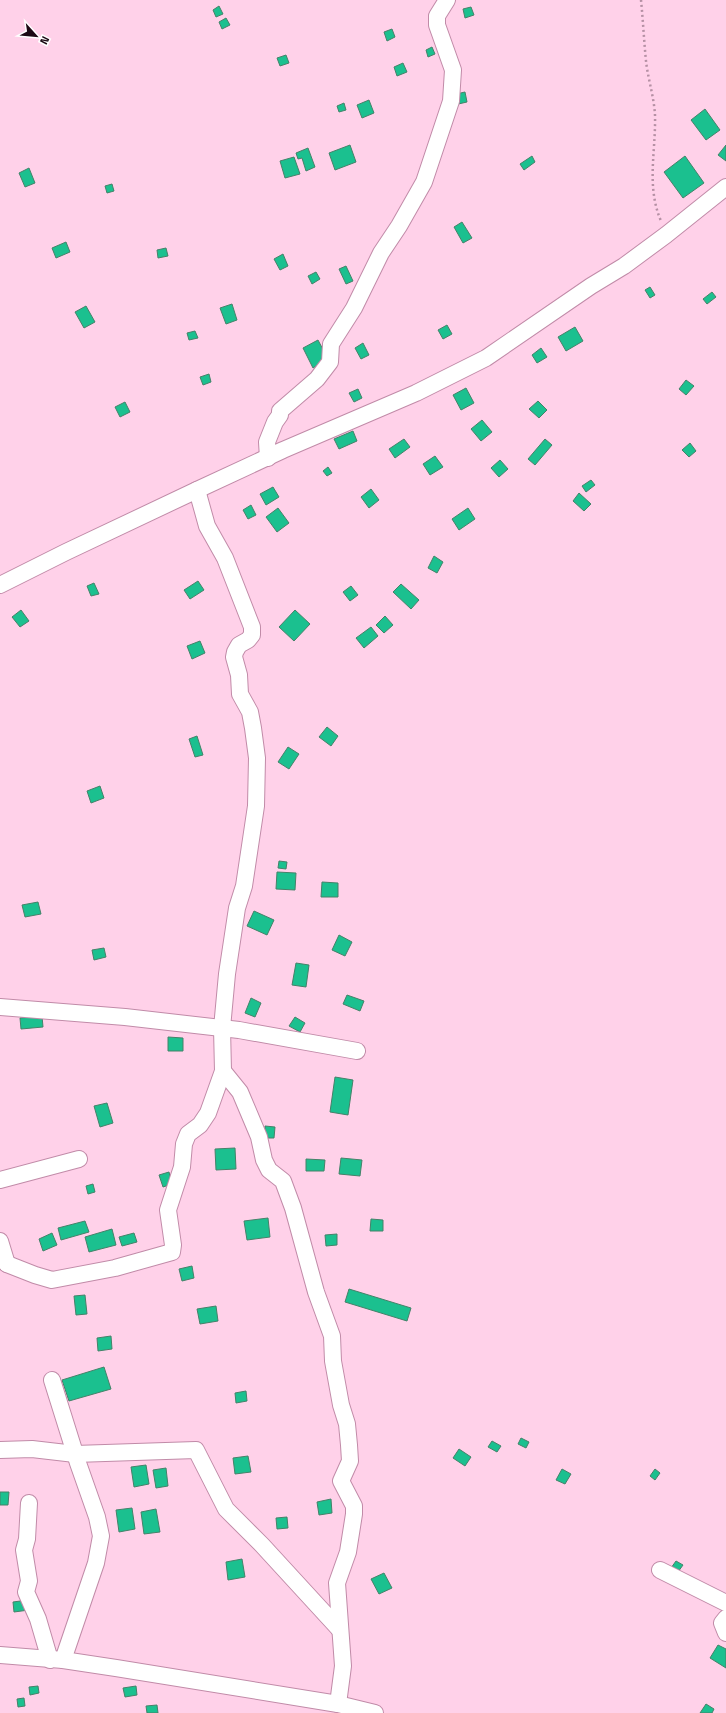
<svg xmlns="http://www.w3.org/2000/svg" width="726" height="1713" font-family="'Titillium Web',sans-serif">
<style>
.building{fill:#1bc08f;stroke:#448269}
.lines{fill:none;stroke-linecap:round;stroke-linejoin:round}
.minor-casing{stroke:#c18ba8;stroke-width:18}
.path{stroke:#b590a4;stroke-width:2.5;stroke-dasharray:2 3;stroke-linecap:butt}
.minor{stroke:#fff;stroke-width:16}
</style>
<rect width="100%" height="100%" fill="#ffd1e9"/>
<g class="building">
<path d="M219,6L223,14L216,17L213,10Z"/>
<path d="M471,7L474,15L465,18L463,9Z"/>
<path d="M226,18L230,25L222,29L219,22Z"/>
<path d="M392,29L395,37L387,41L384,32Z"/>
<path d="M432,47L435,54L428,57L426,50Z"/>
<path d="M286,55L289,63L280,66L277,58Z"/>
<path d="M403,63L407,72L397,76L394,67Z"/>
<path d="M465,92L467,102L454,105L452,95Z"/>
<path d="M369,100L374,113L362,118L357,105Z"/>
<path d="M344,103L346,110L339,112L337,106Z"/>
<path d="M705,109L720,130L706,140L691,120Z"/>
<path d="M350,145L356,162L335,170L329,153Z"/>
<path d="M726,145V161L718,155Z"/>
<path d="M308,148L315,167L306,171L302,158L298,159L296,153Z"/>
<path d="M532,156L535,162L524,170L520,164Z"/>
<path d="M685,156L704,183L683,198L664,172Z"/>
<path d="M294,157L300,174L285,178L280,161Z"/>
<path d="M29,168L35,183L25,187L19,173Z"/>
<path d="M112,184L114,191L107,193L105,186Z"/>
<path d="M462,222L472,238L463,243L454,227Z"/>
<path d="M66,242L70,252L56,258L52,248Z"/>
<path d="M166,248L168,256L158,258L157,250Z"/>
<path d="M283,254L288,266L280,270L274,259Z"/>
<path d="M346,266L353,281L346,284L339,269Z"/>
<path d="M316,272L320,279L312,284L308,276Z"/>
<path d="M650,287L655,295L650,298L645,290Z"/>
<path d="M712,292L716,297L707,304L703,299Z"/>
<path d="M232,304L237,320L226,324L220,308Z"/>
<path d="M86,306L95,322L84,328L75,312Z"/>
<path d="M447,325L452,334L443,339L438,330Z"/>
<path d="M575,327L583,341L566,351L558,337Z"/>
<path d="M195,331L198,338L189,340L187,333Z"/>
<path d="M318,340L328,359L313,368L303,348Z"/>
<path d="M363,343L369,355L361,359L355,348Z"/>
<path d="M541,348L547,357L537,363L532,355Z"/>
<path d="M209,374L211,382L203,385L200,377Z"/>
<path d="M686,380L694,386L686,395L679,389Z"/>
<path d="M466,388L474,403L461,410L453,395Z"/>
<path d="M358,389L362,398L354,402L349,393Z"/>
<path d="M538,401L547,410L539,418L529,409Z"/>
<path d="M125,402L130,412L120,417L115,407Z"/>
<path d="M482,420L492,432L481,441L471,429Z"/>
<path d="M353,431L357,441L339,449L334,439Z"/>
<path d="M404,439L410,447L395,458L389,449Z"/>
<path d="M545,439L552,445L535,465L528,459Z"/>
<path d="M690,443L696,451L689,457L682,450Z"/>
<path d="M435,456L443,467L430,475L423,464Z"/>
<path d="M500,460L508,469L499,477L491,468Z"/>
<path d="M328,467L332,473L327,476L323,471Z"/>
<path d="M591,480L595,485L586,492L582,486Z"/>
<path d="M273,487L279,497L266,505L260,494Z"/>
<path d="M371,489L379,500L369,508L361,497Z"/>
<path d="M579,493L591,504L584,511L573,501Z"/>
<path d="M251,505L256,515L248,519L243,510Z"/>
<path d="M278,508L289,523L277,532L266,517Z"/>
<path d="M468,508L475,519L459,530L452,519Z"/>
<path d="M434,556L443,562L437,573L428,568Z"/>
<path d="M198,581L204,590L190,599L184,590Z"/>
<path d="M94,583L99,594L91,596L87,586Z"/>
<path d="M401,584L419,600L411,609L393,592Z"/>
<path d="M351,586L358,595L350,601L343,592Z"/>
<path d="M21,610L29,621L20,627L12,617Z"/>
<path d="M295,610L310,624L294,641L279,627Z"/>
<path d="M385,616L393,625L384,633L376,625Z"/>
<path d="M371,627L378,636L364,648L356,638Z"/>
<path d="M200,641L205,653L192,659L187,646Z"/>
<path d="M327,727L338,736L331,746L319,737Z"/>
<path d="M197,736L203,755L195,757L189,739Z"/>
<path d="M288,747L299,754L289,769L278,762Z"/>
<path d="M100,786L104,798L91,803L87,791Z"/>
<path d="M279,861L287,862L286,869L278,868Z"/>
<path d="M277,872L296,873L295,890L276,889Z"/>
<path d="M322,882L338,883V897H321Z"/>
<path d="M38,902L41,914L25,917L22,905Z"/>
<path d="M254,911L274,920L267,935L247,926Z"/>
<path d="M339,935L352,942L345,956L332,950Z"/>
<path d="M104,948L106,957L94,960L92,950Z"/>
<path d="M296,963L309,965L306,987L292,985Z"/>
<path d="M347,995L364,1001L360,1011L343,1004Z"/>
<path d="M251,998L261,1003L255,1017L245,1013Z"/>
<path d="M42,1016L43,1027L21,1029L20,1018Z"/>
<path d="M295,1017L305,1023L300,1032L289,1026Z"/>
<path d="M168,1037L183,1038V1051H168Z"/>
<path d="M335,1077L353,1080L348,1115L330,1112Z"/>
<path d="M107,1103L113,1123L100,1127L94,1106Z"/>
<path d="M265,1126L275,1127L274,1138H265Z"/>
<path d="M235,1148L236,1169L216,1170L215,1149Z"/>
<path d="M341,1158L362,1160L360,1176L339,1174Z"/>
<path d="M306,1159L325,1160L324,1171H306Z"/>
<path d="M169,1172L172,1184L163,1187L159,1175Z"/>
<path d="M93,1184L95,1192L88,1194L86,1186Z"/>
<path d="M268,1218L270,1237L247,1240L244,1221Z"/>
<path d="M371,1219L383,1220V1231H370Z"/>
<path d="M85,1221L89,1232L61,1240L58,1228Z"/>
<path d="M112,1229L116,1245L89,1252L85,1237Z"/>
<path d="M52,1233L57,1245L43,1251L39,1239Z"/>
<path d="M134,1233L137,1242L122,1246L119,1237Z"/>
<path d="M337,1234V1245L326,1246L325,1235Z"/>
<path d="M192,1266L194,1278L182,1281L179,1269Z"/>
<path d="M349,1289L411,1308L407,1321L345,1302Z"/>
<path d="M85,1295L87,1314L76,1315L74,1296Z"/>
<path d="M216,1306L218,1321L200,1324L197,1309Z"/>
<path d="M111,1336L112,1349L98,1351L97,1338Z"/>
<path d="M104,1367L111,1389L69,1401L62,1380Z"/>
<path d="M246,1391L247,1401L236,1403L235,1393Z"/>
<path d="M521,1438L529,1442L526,1448L518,1444Z"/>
<path d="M492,1441L501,1446L497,1452L488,1447Z"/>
<path d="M459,1449L471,1457L465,1466L453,1458Z"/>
<path d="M248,1456L251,1472L235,1474L233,1458Z"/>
<path d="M146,1465L149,1484L134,1487L131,1467Z"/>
<path d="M166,1468L168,1486L156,1488L153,1470Z"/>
<path d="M562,1469L571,1474L565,1484L556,1480Z"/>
<path d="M655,1469L660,1473L655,1480L650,1476Z"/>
<path d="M0,1492H9L8,1505H0Z"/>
<path d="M331,1499L332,1513L319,1515L317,1502Z"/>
<path d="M132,1508L135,1529L119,1532L116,1510Z"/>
<path d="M156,1509L160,1532L144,1534L141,1512Z"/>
<path d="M287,1517L288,1528L277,1529L276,1518Z"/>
<path d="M242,1559L245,1577L228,1580L226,1562Z"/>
<path d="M676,1561L683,1565L678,1572L671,1568Z"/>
<path d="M384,1573L392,1588L379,1594L371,1579Z"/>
<path d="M28,1600L29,1610L14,1612L13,1602Z"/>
<path d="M718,1645L726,1649V1668L710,1658Z"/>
<path d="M38,1686L39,1693L30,1695L29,1687Z"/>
<path d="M136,1686L137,1695L125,1697L123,1688Z"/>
<path d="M24,1698L25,1706L18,1707L17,1699Z"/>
<path d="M706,1704L714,1709L712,1713H700Z"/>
<path d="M157,1705L158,1713H147L146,1706Z"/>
</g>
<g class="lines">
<g class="minor-casing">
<g id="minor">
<path d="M268,458L267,442L275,422L280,415V411L317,379L330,362L331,344L354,308L381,253L399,226L424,182L451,101L453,70L437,25V16L447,0"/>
<path d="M0,585L66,552L197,490L283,450L416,393L486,358L591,286L624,266L666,235L726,187"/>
<path d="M0,1007L125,1017L239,1030L357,1051"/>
<path d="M223,1071L240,1092L259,1137L264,1160L269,1170L283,1181L293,1208L316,1292L332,1336L333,1361L341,1405L347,1424L349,1445L350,1461L341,1481L354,1506V1514L348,1552L337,1583L343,1666L338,1704"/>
<path d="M0,1180L79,1159"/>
<path d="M0,1241L7,1264"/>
<path d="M7,1264L35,1275L52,1280L115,1268L172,1252L173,1245L168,1210L182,1167L184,1144L188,1134L200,1125L208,1113L223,1071L222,1028L227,974L237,908L244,886L256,806L257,758L253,728L250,712L240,694L239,675L234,657L235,652L239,645L248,640L252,635V627L225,558L207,526L197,490"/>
<path d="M52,1380L78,1463L97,1517L101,1536L96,1563L63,1660"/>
<path d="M0,1450L32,1449L75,1454L196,1450L226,1509L262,1545L340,1630"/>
<path d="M29,1503L27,1539L24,1550L29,1581L26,1592L38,1619L50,1660"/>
<path d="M660,1570L726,1603"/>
<path d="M726,1618L722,1623L726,1633"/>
<path d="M0,1655L63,1660L116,1668L338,1704L375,1713"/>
</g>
</g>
<path class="path" d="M641,0C643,20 644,41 646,61C648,79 654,97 655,115C656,152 646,186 661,221"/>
<use href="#minor" class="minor"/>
</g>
<g transform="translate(36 36) rotate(117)" stroke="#ffffff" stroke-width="3" paint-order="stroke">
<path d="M0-3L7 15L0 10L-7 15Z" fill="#1c0914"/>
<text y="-6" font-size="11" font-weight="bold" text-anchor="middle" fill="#1c0914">N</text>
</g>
</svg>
